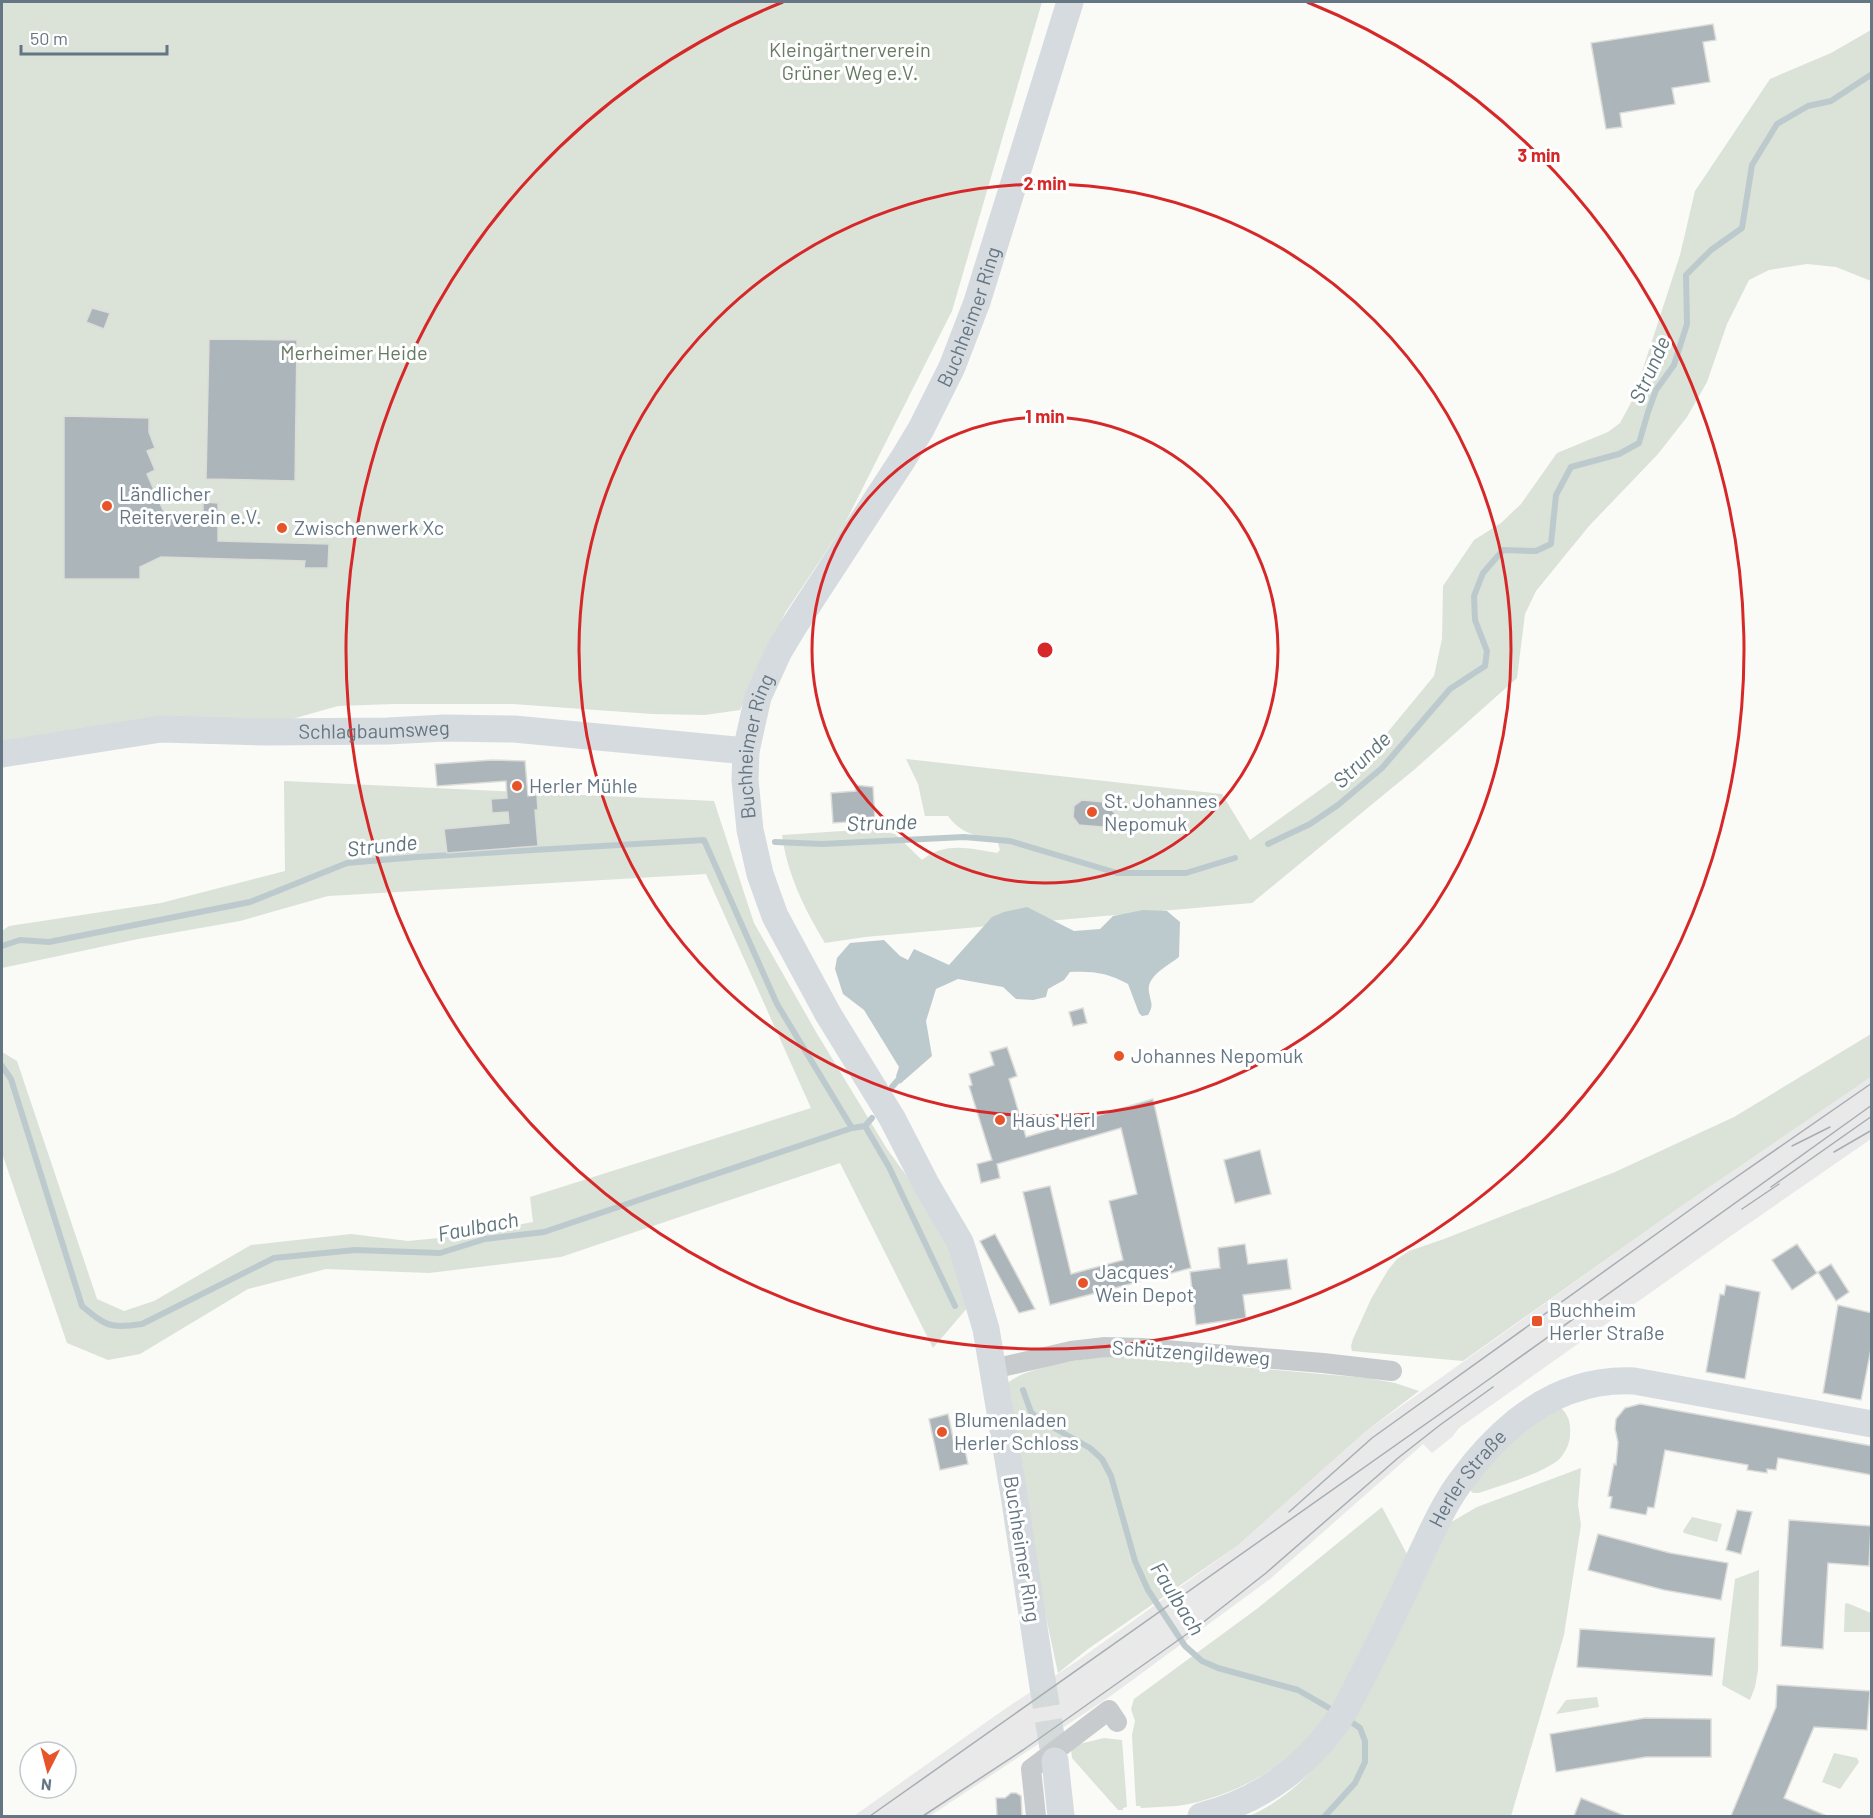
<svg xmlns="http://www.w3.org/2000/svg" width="1873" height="1818" font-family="Barlow,sans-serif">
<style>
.built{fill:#e8e9e8}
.green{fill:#dbe2d8}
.water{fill:#bdcacd}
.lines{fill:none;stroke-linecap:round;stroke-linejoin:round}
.stream{stroke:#bdcacd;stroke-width:6}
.building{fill:#acb5ba;stroke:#dcdcd9;stroke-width:1.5}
.secondary-tunnel{stroke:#d4d9da;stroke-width:27;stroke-dasharray:27 14;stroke-linecap:butt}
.street{stroke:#c7cbce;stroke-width:20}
.secondary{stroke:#d6dbdf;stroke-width:27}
.tram{stroke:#a7aeb3;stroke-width:1.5}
.ring{fill:none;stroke:#d62828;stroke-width:3}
.poi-dot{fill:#e85429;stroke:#fff;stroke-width:2}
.labels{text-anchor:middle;stroke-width:6;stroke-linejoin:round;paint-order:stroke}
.park-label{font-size:20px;fill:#677a63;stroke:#fff}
.street-label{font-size:20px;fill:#647683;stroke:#fff}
.poi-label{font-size:20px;fill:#647683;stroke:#fff;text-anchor:start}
.water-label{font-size:21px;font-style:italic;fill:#5f757c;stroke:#fff}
.centre{fill:#d62828;stroke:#fff;stroke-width:3}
.ring-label{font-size:18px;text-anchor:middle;font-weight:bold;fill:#d62828;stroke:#fff;stroke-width:6;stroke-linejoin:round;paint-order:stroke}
</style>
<rect width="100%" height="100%" fill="#fafaf7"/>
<path class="built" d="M1871,1077V1139L1725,1240L1459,1428L1452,1437L1432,1453L1423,1444L1270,1579L1112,1695L930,1816H854L1002,1711L1080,1659L1237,1546L1365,1432L1680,1207Z"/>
<g class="green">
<path d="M2,2H1042L952,311L845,523L785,613L740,710L705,715L652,714L513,704H393L338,706L267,726L2,743Z"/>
<path d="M1871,30V281L1836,267L1807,264L1769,270L1749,280L1727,324L1707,382L1687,417L1658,454L1589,526L1536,591L1525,614L1517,678L1415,769L1252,903L865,937L825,943C805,910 787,874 782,835L873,829L895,834L922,860C946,841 970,849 997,853L1000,850L997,840C977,836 961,834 948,816H925L918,784L906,759L1222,794L1250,840L1342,774L1387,733L1434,676L1442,639L1443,586L1474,540L1501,523L1521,504L1557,453L1608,432L1620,423L1633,399L1680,255L1695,191L1770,79L1831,53Z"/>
<path d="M284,781L714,801L754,923L816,1032L887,1149L914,1186L958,1264L968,1307L933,1348L840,1163L561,1257L429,1273L326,1269L248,1289L140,1354L108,1360L67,1343L2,1153V1052L17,1061L97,1299L124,1311L154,1301L251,1245L351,1234L408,1241L459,1236L533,1222L530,1197L811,1108L706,874L328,896L240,921L138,939L2,968V931L9,926L161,903L285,871Z"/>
<path d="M1871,1034V1077L1680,1207L1463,1361L1352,1351L1351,1346L1353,1339L1371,1299L1388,1270L1397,1259L1409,1251L1444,1239L1615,1172L1734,1117Z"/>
<path d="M1115,1356L1367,1378L1395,1383L1419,1391L1365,1432L1237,1546L1088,1649L1058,1673L1042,1598L1006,1385C1021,1367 1091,1357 1115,1356Z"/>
<path d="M1559,1406C1568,1414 1571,1422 1570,1434C1570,1442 1567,1449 1562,1456C1552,1471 1498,1486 1479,1493H1473L1469,1489L1493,1458L1536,1417Z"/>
<path d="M1581,1468L1578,1505L1581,1525L1564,1635L1511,1816H1249C1287,1800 1317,1768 1342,1737L1448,1524L1477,1507Z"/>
<path d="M1382,1507L1409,1558C1393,1591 1376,1624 1359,1656C1348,1679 1337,1703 1321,1724C1288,1767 1232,1798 1177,1806C1165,1807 1153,1807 1141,1808L1140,1806H1136L1132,1735L1135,1721L1131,1709L1134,1699L1258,1608Z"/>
<path d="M1692,1517L1722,1524L1717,1542L1684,1533L1683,1531Z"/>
<path d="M1759,1570L1758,1670L1755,1687L1750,1700L1722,1685L1735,1579Z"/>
<path d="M1847,1603L1871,1613V1632H1844L1845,1604Z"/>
<path d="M1597,1697L1599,1707L1556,1714L1566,1700Z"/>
<path d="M1104,1738L1122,1740L1127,1807L1123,1808V1810H1118L1072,1758L1071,1749L1075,1745Z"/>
<path d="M1834,1753L1857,1758L1859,1762L1840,1789L1822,1782Z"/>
</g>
<path class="water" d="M1027,907L1074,931L1100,929L1113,916L1143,910L1167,911L1180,922L1179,957C1168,966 1146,976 1149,992C1151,1004 1154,1004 1148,1015L1142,1016L1139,1013L1128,984C1107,973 1095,971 1070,972L1064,980L1048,989L1046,997L1033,1000L1016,999L1003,987L958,979L936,989L926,1021L932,1056L900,1084L896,1076L899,1067L864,1010L843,994L835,969L837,958L850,943L884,940L900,956L908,960L914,949L949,965L992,917L1004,912Z"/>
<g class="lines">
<g class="stream">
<path d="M775,842L822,844L964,837L1010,841L1117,873H1186L1235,858"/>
<path d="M1268,844L1310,824L1338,805L1382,768L1450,689L1485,666L1487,651L1475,620L1474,596L1483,573L1503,550L1536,551L1551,544L1556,495L1571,467L1619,454L1639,443L1648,412L1656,390L1674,365L1687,324L1686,275L1711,250L1742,228L1752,165L1777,124L1808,106L1831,101L1872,74"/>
<path d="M2,946L20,940L49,942L250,902L347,863L417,857L704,840L777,1004L852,1128"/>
<path d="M2,1066L11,1079L82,1306C106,1326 110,1329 142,1324L274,1258L355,1250L440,1253L485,1239L544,1232L852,1128L865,1126L889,1167L955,1306"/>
<path d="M892,1087L898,1080"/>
<path d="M865,1126L872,1118"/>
<path d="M1023,1390L1031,1412L1038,1419L1090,1448L1102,1459L1111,1476L1135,1561L1148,1590L1185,1646L1202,1661L1218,1668L1298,1690L1336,1712"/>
<path d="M1325,1816L1355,1783L1365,1762V1741L1360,1728L1347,1719"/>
</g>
</g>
<g class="building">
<path d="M1713,24L1716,40L1703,42L1710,82L1672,88L1675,104L1620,113L1622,127L1606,129L1591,43Z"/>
<path d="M92,308L110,313L104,329L86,322Z"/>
<path d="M209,339L297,340L295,481L206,479Z"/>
<path d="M64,416L149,418V432L155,448L147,451L155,470L147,474L164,512L203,514V502L218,503V541L329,544L328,568H304L305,561L161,557L140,567V579H64Z"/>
<path d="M492,760L525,761L528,796L537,795L538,810H535L538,846L447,853L444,829L509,823L508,812L492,813L491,799L507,798L506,781L437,786L435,764Z"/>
<path d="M855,785L873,787L875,820L833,823L831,793L856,791Z"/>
<path d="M1082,800L1104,802L1126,825L1107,823L1102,827L1079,825L1073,817L1074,806Z"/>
<path d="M1083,1008L1087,1023L1073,1026L1069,1012Z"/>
<path d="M1007,1047L1017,1076L1009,1079L1026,1137L1153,1099L1191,1268L1050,1305L1023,1192L1050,1186L1071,1274L1123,1260L1109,1201L1137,1194L1121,1128L997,1164L1000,1178L981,1183L977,1164L992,1160L969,1086L972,1085L969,1074L994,1065L990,1052Z"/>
<path d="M1260,1150L1271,1194L1235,1203L1224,1160Z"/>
<path d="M995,1234L1035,1309L1019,1313L980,1241Z"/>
<path d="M1245,1244L1248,1264L1287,1259L1291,1289L1243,1295L1246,1318L1196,1325L1190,1272L1220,1268L1218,1248Z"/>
<path d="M1797,1244L1817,1273L1792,1290L1772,1260Z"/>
<path d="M1831,1264L1849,1292L1836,1301L1818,1272Z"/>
<path d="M1726,1285L1760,1292L1745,1379L1706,1372L1720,1294L1724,1295Z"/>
<path d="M1838,1305L1872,1313V1344L1861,1400L1823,1393Z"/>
<path d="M1640,1404L1872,1446V1475L1778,1458L1776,1470L1767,1469V1473L1747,1470L1748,1465L1665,1450L1654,1508L1648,1507L1646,1515L1610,1508L1612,1497L1608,1496L1614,1464L1616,1465L1618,1442L1615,1429L1616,1419L1625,1408Z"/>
<path d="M948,1414L955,1447L964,1445L968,1464L940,1470L929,1419Z"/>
<path d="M1737,1510L1752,1512L1741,1554L1726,1550Z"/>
<path d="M1789,1520L1871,1526L1869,1566L1828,1563L1823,1649L1781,1646Z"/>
<path d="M1598,1534L1670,1553L1728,1563L1721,1600L1664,1590L1588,1570Z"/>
<path d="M1580,1629L1715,1638L1712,1676L1577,1667Z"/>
<path d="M1777,1685L1870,1691L1867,1730L1814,1727L1784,1798L1827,1816H1731L1776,1707Z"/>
<path d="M1645,1718L1711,1719V1757H1646L1556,1772L1550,1734Z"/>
<path d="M1011,1793H1016L1021,1796L1022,1816H997L996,1798H1005Z"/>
<path d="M1581,1798L1625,1816H1574Z"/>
</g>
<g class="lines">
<path class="secondary-tunnel" d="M1042,1680L1055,1761"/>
<g class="street">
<path d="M993,1369L1071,1351L1105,1347L1142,1348L1323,1363L1392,1371"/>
<path d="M1036,1816L1031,1769L1109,1710L1117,1722"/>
</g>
<g class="secondary">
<path id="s1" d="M2,754L161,729L267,732L388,731L445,728L514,729L746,751"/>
<path id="s2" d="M1042,1680L1014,1495L986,1329L964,1254L960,1242L926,1184L892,1118L828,1014L775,916L760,874L750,830L745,780L746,751L758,697L779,651L794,626L903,459L921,429L952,367L977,302L1070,2"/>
<path d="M1055,1761L1061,1816"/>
<path id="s3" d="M1201,1816C1253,1803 1299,1773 1331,1730C1346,1711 1356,1689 1367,1667C1385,1632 1402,1597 1418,1561C1431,1534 1443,1505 1461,1481C1477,1459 1496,1438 1517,1421C1551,1394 1590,1379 1634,1381L1872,1424"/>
</g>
<g class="tram">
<path d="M1792,1146L1830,1127"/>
<path d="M1834,1152L1872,1130"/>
<path d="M1771,1187L1872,1116"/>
<path d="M1742,1209L1779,1184"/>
<path d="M1289,1512L1372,1438L1719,1189L1872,1083"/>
<path d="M870,1816L1481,1385L1872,1105"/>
<path d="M923,1816L1023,1750L1201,1624L1266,1573L1398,1458L1440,1425L1493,1387"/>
</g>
</g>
<g class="ring">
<circle cx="1045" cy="650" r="233"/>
<circle cx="1045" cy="650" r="466"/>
<path d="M1307 2A699 699 0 1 1 783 2"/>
</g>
<g class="poi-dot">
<circle cx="107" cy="506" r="6"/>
<circle cx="282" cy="528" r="6"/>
<circle cx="517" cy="786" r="6"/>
<circle cx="1092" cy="812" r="6"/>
<circle cx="1119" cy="1056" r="6"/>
<circle cx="1000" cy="1120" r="6"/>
<circle cx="1083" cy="1283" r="6"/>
<rect x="1531" y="1315" width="12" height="12" rx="3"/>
<circle cx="942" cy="1432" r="6"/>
</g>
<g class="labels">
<g class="park-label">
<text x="850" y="57">Kleingärtnerverein<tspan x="850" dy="23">Grüner Weg e.V.</tspan></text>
<text x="354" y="360">Merheimer Heide</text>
</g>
<g class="street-label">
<text dy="7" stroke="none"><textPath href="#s2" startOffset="1482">Buchheimer Ring</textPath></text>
<text dy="7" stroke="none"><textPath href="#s1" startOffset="374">Schlagbaumsweg</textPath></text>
<text dy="7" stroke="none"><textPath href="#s2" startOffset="996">Buchheimer Ring</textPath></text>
<text transform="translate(1191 1353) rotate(4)" y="7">Schützengildeweg</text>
<text dy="7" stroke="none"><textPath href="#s3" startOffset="446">Herler Straße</textPath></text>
<text transform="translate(1022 1549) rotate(81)" y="7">Buchheimer Ring</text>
</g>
<g class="poi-label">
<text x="119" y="501">Ländlicher<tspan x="119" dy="23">Reiterverein e.V.</tspan></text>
<text x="294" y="535">Zwischenwerk Xc</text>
<text x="529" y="793">Herler Mühle</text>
<text x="1104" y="808">St. Johannes<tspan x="1104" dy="23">Nepomuk</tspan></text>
<text x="1131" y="1063">Johannes Nepomuk</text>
<text x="1012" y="1127">Haus Herl</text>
<text x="1095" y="1279">Jacques´<tspan x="1095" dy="23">Wein Depot</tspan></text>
<text x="1549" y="1317">Buchheim<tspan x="1549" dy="23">Herler Straße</tspan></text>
<text x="954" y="1427">Blumenladen<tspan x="954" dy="23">Herler Schloss</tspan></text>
</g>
<g class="water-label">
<text transform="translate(1650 370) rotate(-66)" y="7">Strunde</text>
<text transform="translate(1362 760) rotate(-44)" y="7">Strunde</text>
<text transform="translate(882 823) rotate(-2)" y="7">Strunde</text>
<text transform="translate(382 846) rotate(-6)" y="7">Strunde</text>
<text transform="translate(478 1227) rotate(-11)" y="7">Faulbach</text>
<text transform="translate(1177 1599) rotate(58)" y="7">Faulbach</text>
</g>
</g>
<circle cx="1045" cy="650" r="9" class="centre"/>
<g class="ring-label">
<text x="1539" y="162">3 min</text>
<text x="1045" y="190">2 min</text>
<text x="1045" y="423">1 min</text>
</g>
<rect width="1873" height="1818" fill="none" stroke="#647683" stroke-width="6"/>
<g transform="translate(48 1770) rotate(186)"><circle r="28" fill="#ffffff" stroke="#c1c8cd" stroke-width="1.5"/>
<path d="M0-4.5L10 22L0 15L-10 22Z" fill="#e85429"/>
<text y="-9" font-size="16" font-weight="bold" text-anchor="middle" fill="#647683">N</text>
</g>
<path d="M21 45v9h146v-9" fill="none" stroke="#647683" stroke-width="3"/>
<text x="30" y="45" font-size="18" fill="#647683" stroke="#ffffff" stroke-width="4.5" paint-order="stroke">50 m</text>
</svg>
